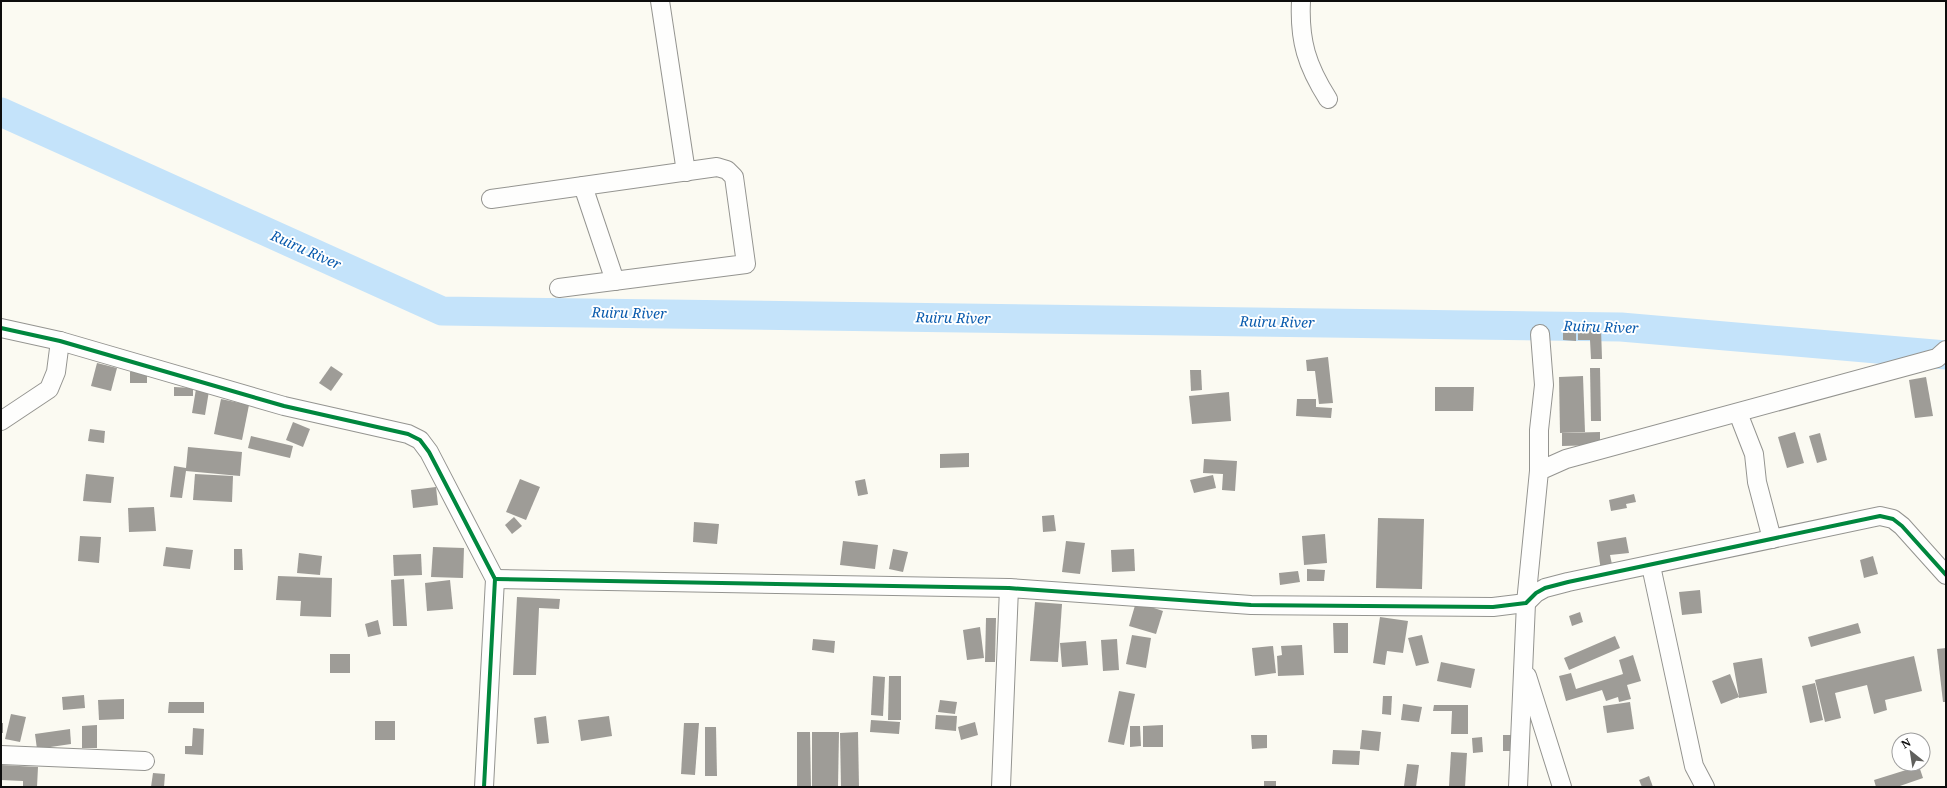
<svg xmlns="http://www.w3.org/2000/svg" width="1947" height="788" font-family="'Noto Serif',serif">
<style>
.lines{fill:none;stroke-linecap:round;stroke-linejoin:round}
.river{stroke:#c4e3fa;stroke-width:29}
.building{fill:#9e9c97}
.minor-casing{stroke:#949490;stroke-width:20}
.minor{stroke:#fefefd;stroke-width:18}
.cycleway-casing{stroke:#fff;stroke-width:6}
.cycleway{stroke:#00873e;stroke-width:4}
.labels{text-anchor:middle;stroke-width:4;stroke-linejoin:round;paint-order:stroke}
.water-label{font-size:14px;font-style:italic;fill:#085aad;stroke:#fff}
</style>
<rect width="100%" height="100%" fill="#fbfaf2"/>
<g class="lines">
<path class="river" d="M1,112L442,311L1621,327L1946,355"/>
</g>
<g class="building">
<path d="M1601,328L1602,359H1591L1590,340H1578V329Z"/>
<path d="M1563,329H1576V341L1563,340Z"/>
<path d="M1328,357L1333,403L1319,404L1315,371H1307L1306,360Z"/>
<path d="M97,363L117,368L111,391L91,386Z"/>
<path d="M331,366L343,374L331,391L319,383Z"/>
<path d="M1590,368H1600L1601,421H1591Z"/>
<path d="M1190,370H1201L1202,390L1191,391Z"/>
<path d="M147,371V383H130V372Z"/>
<path d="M1583,376L1585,432L1560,433L1559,377Z"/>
<path d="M1926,377L1933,416L1915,418L1909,380Z"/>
<path d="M174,387L193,388V396H174Z"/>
<path d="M1435,387H1474L1473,411H1435Z"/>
<path d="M196,389L209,391L205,415L192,413Z"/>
<path d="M1229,392L1231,421L1192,424L1189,396Z"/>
<path d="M221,399L249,405L242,440L214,434Z"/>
<path d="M1297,399H1316V407L1332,408L1331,418L1296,416Z"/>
<path d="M293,422L310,429L303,447L286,440Z"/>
<path d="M90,429L105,431L104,443L88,441Z"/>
<path d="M1600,432V445L1562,446V433Z"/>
<path d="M1795,432L1804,463L1787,468L1778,437Z"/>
<path d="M1820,433L1827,460L1817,463L1809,436Z"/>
<path d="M251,436L293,446L290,458L248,448Z"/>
<path d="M188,447L242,452L240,476L186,471L182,498L170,497L174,466L186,468Z"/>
<path d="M969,453V467L940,468V454Z"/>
<path d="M1204,459L1237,461L1235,491L1222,490L1223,474L1203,473Z"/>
<path d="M86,474L114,477L111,503L83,501Z"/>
<path d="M195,474L233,476L232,502L193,500Z"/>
<path d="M1213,475L1216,488L1194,493L1190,480Z"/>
<path d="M520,479L540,487L526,520L506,512Z"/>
<path d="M865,479L868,494L858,496L855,481Z"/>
<path d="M436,487L438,505L413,508L411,490Z"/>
<path d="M1634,494L1636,502L1626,504L1627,508L1611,511L1609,500Z"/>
<path d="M154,507L156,531L129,532L128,508Z"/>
<path d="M1054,515L1056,531L1043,532L1042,516Z"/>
<path d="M514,517L522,526L512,534L505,525Z"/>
<path d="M1378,518L1424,519L1422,589L1376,588Z"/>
<path d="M694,522L719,524L717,544L693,542Z"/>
<path d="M1325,534L1327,563L1304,565L1302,536Z"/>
<path d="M80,536L101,537L99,563L78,561Z"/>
<path d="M1626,537L1629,553L1610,555L1613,569L1601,571L1597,542Z"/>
<path d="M843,541L878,545L875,569L840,565Z"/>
<path d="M1066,541L1085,543L1080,574L1062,572Z"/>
<path d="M166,547L193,550L190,569L163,566Z"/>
<path d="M433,547L464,548L463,578L431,577Z"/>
<path d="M234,549H242L243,570H234Z"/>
<path d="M893,549L908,552L903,572L889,569Z"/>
<path d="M1134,549L1135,571L1112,572L1111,550Z"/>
<path d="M299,553L322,556L320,575L297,573Z"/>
<path d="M421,554L422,575L394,576L393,555Z"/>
<path d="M1873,556L1878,574L1864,578L1860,560Z"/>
<path d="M1307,569L1325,570L1324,581H1307Z"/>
<path d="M1298,571L1300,582L1280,585L1279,573Z"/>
<path d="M278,576L332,578L331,617L300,616L301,601L276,600Z"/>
<path d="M404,579L407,626H393L391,580Z"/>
<path d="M450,580L453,609L427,611L425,583Z"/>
<path d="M1700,590L1702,613L1682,615L1679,592Z"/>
<path d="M517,597L560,599L559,609L539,608L536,675H513Z"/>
<path d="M1035,602L1062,604L1058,662L1030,661Z"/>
<path d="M1136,602L1163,611L1156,634L1129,626Z"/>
<path d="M1580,612L1583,622L1572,626L1569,616Z"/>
<path d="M1380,617L1408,621L1403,653L1387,651L1385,665L1373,663Z"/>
<path d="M986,618H996L995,662H985Z"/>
<path d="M378,620L381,634L368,637L365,624Z"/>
<path d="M1333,623H1348V653H1334Z"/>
<path d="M1858,623L1861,633L1811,647L1808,637Z"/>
<path d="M980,627L984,658L967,660L963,630Z"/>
<path d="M1132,635L1151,638L1146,668L1126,664Z"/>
<path d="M1422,635L1429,663L1416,666L1408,638Z"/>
<path d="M1615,636L1620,648L1569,670L1564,658Z"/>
<path d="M813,639L835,641L834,653L812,650Z"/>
<path d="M1117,639L1119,670L1103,671L1101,640Z"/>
<path d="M1086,641L1088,665L1062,667L1060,643Z"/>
<path d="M1302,645L1304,675L1278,676L1277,656L1282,655L1281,646Z"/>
<path d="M1273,646L1276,673L1255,676L1252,648Z"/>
<path d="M1946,648V702H1943L1937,649Z"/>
<rect x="330" y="654" width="20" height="19"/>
<path d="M1633,655L1641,681L1627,685L1631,699L1619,702L1618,697L1606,701L1602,690L1566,701L1559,676L1571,673L1576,689L1623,674L1619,660Z"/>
<path d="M1914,656L1922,691L1885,700L1887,710L1874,714L1867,685L1835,693L1841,718L1825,722L1815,680Z"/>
<path d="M1762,658L1767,693L1739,698V697L1721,704L1712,681L1730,674L1739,697L1733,663Z"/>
<path d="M1441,662L1475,669L1471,688L1437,681Z"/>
<path d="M873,676L885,677L883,716L871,715Z"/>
<path d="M889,676H901V720H888Z"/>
<path d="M1815,683L1823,720L1810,723L1802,686Z"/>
<path d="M1119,691L1135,694L1124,745L1108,742Z"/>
<path d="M84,695L85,708L63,710L62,697Z"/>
<path d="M1383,696H1392L1391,715L1382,714Z"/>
<path d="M124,699V719L99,720L98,700Z"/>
<path d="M940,700L957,702L955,714L938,712Z"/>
<path d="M169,702H204V713H168Z"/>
<path d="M1630,702L1634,729L1607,733L1603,706Z"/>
<path d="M1403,704L1422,707L1419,722L1401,720Z"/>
<path d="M1434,705H1468V734H1451L1452,711H1433Z"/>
<path d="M11,714L26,717L20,742L5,739Z"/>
<path d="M936,715L957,716L956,731L935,729Z"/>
<path d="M546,716L549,743L537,744L534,718Z"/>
<path d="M609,716L612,736L581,741L578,720Z"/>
<path d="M871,720L900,722L899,734L870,732Z"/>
<rect x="375" y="721" width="20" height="19"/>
<path d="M975,722L978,735L961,740L958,727Z"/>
<rect x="1" y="723" width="2" height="10"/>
<path d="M684,723H699L695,775L681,774Z"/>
<path d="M97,725V748H82V726Z"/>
<path d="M1163,725V747H1143V726Z"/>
<path d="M1130,726H1140L1141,746L1130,747Z"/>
<path d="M705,727H716L717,776H705Z"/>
<path d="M193,728L204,729L203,755L185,754V746H192Z"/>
<path d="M70,729L71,744L37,749L35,734Z"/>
<path d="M1362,730L1381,732L1379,751L1360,749Z"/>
<path d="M797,732H810L811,787H797Z"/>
<path d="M812,732H839L838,787H812Z"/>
<path d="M858,732L859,787H841L840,733Z"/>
<path d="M1251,735H1267V748L1252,749Z"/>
<rect x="1503" y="735" width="9" height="16"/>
<path d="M1482,737L1483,752L1473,753L1472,738Z"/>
<path d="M1333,750L1360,751L1359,765L1332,764Z"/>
<path d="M1451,752L1467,753L1465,787L1449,786Z"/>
<path d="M1407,764L1419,765L1416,787L1404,786Z"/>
<path d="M1,765L38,767L37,787H23V781L1,780Z"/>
<path d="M1919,766L1923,778L1897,787H1876L1874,780Z"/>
<path d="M153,773L165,774L164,787H151Z"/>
<path d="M1649,776L1653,787H1642L1639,780Z"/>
<rect x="1264" y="781" width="12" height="6"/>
</g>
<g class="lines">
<g class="minor-casing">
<g id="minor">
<path d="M660,1L686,172"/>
<path d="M1301,1C1299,41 1307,66 1328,99"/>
<path d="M583,186L615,281"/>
<path d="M491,199L717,167L727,170L734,177L746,264L559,288"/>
<path d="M1,328L60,341L284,406L408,434L420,440L429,452L495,579L484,787"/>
<path d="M1738,413L1754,454L1757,482L1772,539"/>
<path d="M1,421L49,389L56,372L60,341"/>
<path d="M1539,471V430L1544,385L1540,334"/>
<path d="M1651,566L1694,766L1705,787"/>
<path d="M495,579L1009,588L1251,605L1493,607L1526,603L1536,593L1545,588L1568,582L1880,516L1893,519L1902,526L1946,575"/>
<path d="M1527,676L1562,787"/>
<path d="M1,755L145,761"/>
<path d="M1001,787L1009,588"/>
<path d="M1518,787L1526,603L1539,471L1566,459L1937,358L1946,350"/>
</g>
</g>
<use href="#minor" class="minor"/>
<g class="cycleway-casing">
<g id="cycleway">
<path d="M1,328L60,341L284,406L408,434L420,440L429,452L495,579L484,787"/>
<path d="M495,579L1009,588L1251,605L1493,607L1526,603L1536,593L1545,588L1568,582L1880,516L1893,519L1902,526L1946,575"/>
</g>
</g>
<use href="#cycleway" class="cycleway"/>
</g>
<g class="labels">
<g class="water-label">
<text transform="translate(306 250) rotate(24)" y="5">Ruiru River</text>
<text transform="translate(629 313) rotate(1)" y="5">Ruiru River</text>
<text transform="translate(953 318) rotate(1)" y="5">Ruiru River</text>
<text transform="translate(1277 322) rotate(1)" y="5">Ruiru River</text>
<text transform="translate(1601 327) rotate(2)" y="5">Ruiru River</text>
</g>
</g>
<rect width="1947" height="788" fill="none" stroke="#0d0d0d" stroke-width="4"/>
<g transform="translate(1911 752) rotate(330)"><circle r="19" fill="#ffffff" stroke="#9e9e9e"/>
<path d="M0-3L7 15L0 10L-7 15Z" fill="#60605d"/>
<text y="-6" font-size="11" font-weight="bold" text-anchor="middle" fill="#0d0d0d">N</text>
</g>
</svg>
